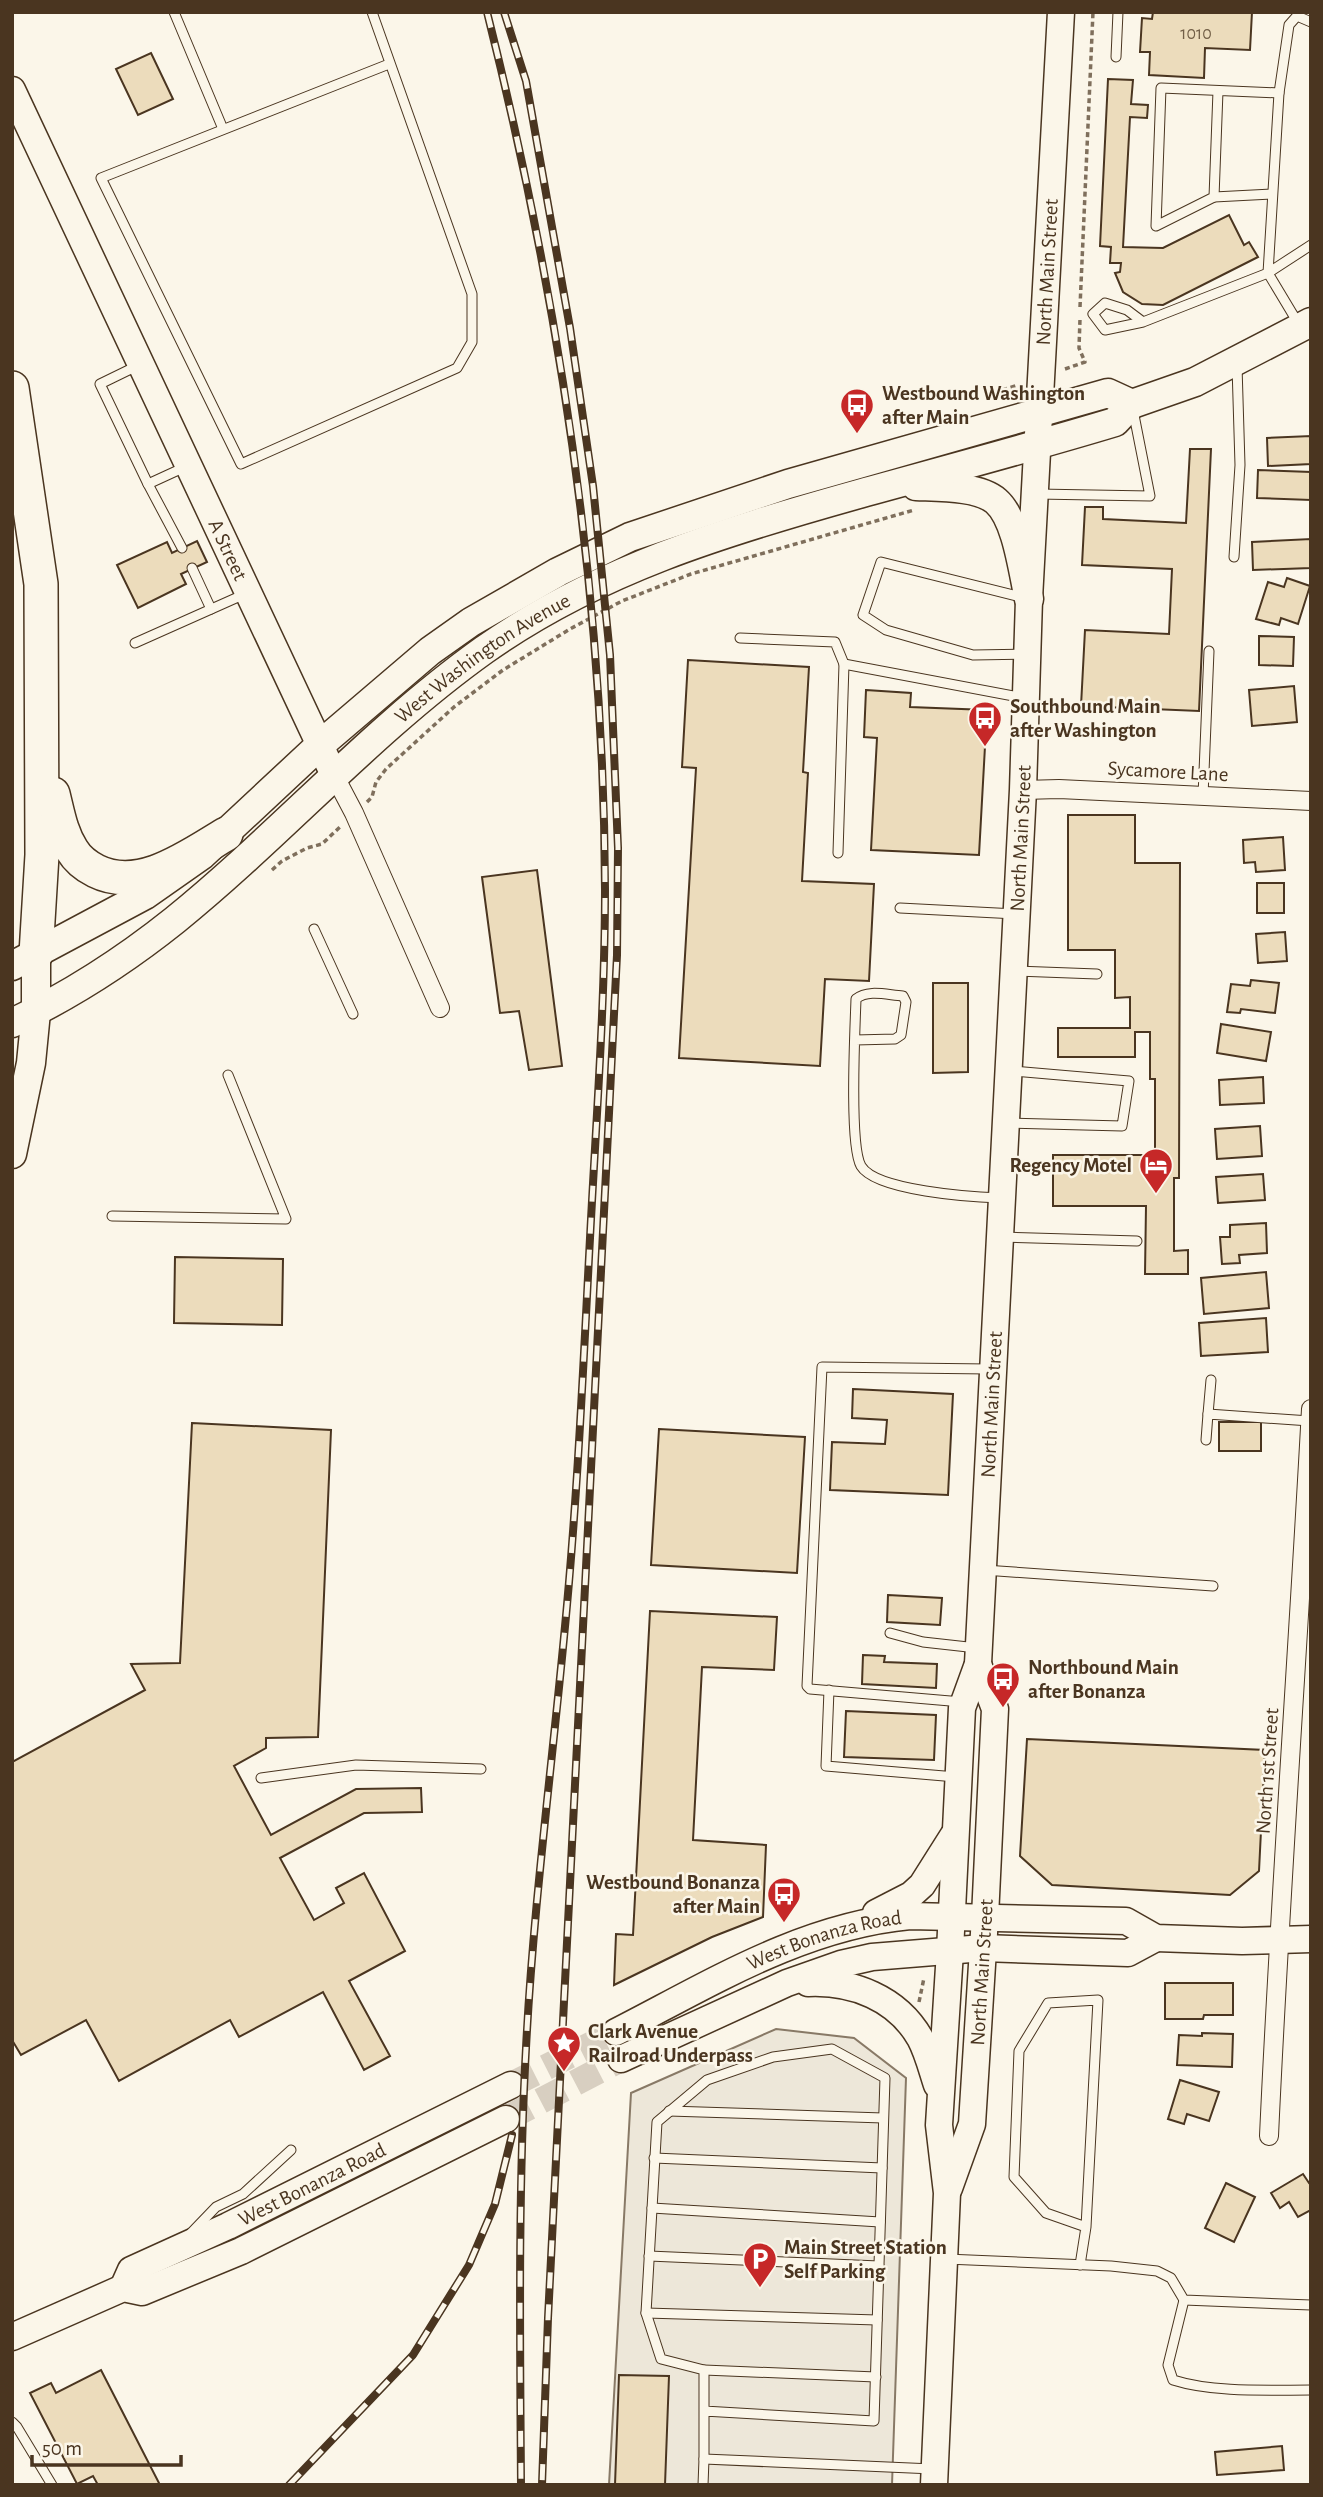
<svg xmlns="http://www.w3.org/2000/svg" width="1323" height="2497" font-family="'Alegreya Sans',sans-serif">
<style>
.parking{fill:#ede7d9;stroke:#887966;stroke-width:2}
.building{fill:#ecdcbc;stroke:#4a3520;stroke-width:2}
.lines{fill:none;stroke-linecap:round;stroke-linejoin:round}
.secondary-tunnel{stroke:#d8cfc1;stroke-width:26;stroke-dasharray:26 13;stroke-linecap:butt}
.lane-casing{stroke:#4a3520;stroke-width:11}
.street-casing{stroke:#4a3520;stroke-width:20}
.secondary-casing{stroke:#4a3520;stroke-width:29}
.primary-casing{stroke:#4a3520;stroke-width:31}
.highway-casing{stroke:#4a3520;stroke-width:36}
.path{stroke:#7f6f5c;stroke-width:3.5;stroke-dasharray:5 3.5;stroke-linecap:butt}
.lane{stroke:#fbf6e9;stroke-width:9}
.street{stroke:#fbf6e9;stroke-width:18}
.secondary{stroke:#fbf6e9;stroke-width:26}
.primary{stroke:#fbf6e9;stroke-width:28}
.highway{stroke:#fbf6e9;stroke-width:33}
.rail-casing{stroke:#4a3520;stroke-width:8}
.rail{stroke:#fbf6e9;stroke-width:5;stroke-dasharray:16;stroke-linecap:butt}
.labels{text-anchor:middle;stroke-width:5;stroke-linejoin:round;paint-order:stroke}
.number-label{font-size:18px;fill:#725f47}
.street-label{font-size:21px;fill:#4a3520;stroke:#fbf6e9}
.poi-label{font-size:21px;font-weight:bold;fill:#4a3520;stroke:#fbf6e9;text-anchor:start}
</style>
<rect width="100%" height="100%" fill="#fbf6e9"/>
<path class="parking" d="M776,2029L854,2038L906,2078L892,2485H609L631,2093Z"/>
<g class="building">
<path d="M1153,12H1252L1250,50L1205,48L1204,78L1149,75L1150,52H1140L1142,18L1152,19Z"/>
<path d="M151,53L173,99L138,115L116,69Z"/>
<path d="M1108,79L1133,80L1131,104L1148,105L1147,118L1130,117L1123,247L1163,248L1229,215L1244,245L1249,242L1258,257L1163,305L1142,304L1123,292L1115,273L1120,272L1121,263H1110L1111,247L1100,246Z"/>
<path d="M1311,436V464L1268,466L1267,438Z"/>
<path d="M1190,449H1211L1199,711L1081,706L1085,630L1169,634L1172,569L1082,565L1085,507H1103V519L1186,523Z"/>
<path d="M1258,470L1311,472V500L1257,498Z"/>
<path d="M1311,539V568L1253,570L1252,542Z"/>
<path d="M197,541L207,562L181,574L186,584L138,608L117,565L167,542L172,553Z"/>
<path d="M1287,578L1310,586L1298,624L1281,618L1279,625L1256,619L1268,582L1284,587Z"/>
<path d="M1259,636L1294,637L1293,666L1259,665Z"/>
<path d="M688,660L809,667L803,772L808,773L802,881L874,884L869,981L825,979L820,1066L679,1058L696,768L682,767Z"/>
<path d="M1294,686L1297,722L1252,726L1249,690Z"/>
<path d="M866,690L911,693L910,707L987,710L979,855L871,850L877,738L864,737Z"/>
<path d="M1068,815H1135V863H1180L1179,1178H1174V1251L1188,1250V1274H1145L1146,1206H1053V1155H1155V1079H1150V1032H1135V1057H1058V1028H1130V997L1115,998V950H1068Z"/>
<path d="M1283,837L1285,870L1256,872L1255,862L1244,863L1243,840Z"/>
<path d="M537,870L562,1066L529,1070L519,1011L500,1013L482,877Z"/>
<rect x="1257" y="883" width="27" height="30"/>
<path d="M1285,932L1287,961L1258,963L1256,934Z"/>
<path d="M1251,980L1279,983L1275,1013L1241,1009L1240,1013L1227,1012L1231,984L1250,986Z"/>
<path d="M933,983H968V1072L933,1073Z"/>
<path d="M1221,1024L1271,1032L1266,1061L1217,1053Z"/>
<path d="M1263,1077L1264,1103L1220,1105L1219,1080Z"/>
<path d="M1260,1126L1262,1156L1217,1159L1215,1129Z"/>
<path d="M1263,1174L1265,1200L1218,1203L1216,1177Z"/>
<path d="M1266,1223L1267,1253L1239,1255L1240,1263L1222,1264L1220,1237H1230V1225Z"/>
<path d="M175,1257L283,1259L282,1325L174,1323Z"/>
<path d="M1266,1272L1269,1308L1204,1314L1201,1278Z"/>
<path d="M1266,1318L1268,1352L1201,1356L1199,1323Z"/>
<path d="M853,1389L953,1394L948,1495L830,1490L832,1442L885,1444L887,1420L852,1418Z"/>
<rect x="1219" y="1422" width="42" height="29"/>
<path d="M192,1423L331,1430L318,1737L266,1738V1748L234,1766L271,1835L356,1789L421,1788L422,1812L364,1813L280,1858L314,1920L344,1903L336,1888L364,1873L405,1951L349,1981L390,2056L364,2070L323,1992L239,2037L230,2020L119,2081L86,2020L21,2055L12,2040V1762L145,1690L131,1664L180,1663Z"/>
<path d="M659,1429L805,1437L797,1573L651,1565Z"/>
<path d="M888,1595L942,1598L940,1625L887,1622Z"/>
<path d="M650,1611L777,1617L774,1670L702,1667L693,1840L766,1845L763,1917L712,1937L614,1985L616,1934L633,1935Z"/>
<path d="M863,1655L885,1656L884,1662L937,1664L936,1688L862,1684Z"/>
<path d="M846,1711L936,1715L934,1760L844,1757Z"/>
<path d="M1027,1739L1265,1750L1259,1871L1230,1895L1052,1885L1020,1856Z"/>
<path d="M1165,1983H1233V2015H1204L1203,2019H1165Z"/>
<path d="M1202,2033L1233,2034L1232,2067L1177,2065L1179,2035L1202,2036Z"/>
<path d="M1180,2080L1219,2092L1209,2121L1187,2114L1184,2124L1168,2119Z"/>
<path d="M1303,2174L1309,2183L1311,2182V2210L1298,2217L1289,2202L1280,2208L1271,2193Z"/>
<path d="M1226,2183L1255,2197L1234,2242L1205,2228Z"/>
<path d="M101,2370L160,2485H98L93,2476L77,2484L30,2393L51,2383L56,2393Z"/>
<path d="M619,2375L669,2376L665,2485H615Z"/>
<path d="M1282,2446L1284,2470L1217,2475L1215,2452Z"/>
</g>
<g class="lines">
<g class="secondary-tunnel">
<path d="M511,2085L616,2032"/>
<path d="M506,2119L621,2059"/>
</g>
<g class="lane-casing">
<g id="lane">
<path d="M174,12L223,129"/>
<path d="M372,12L472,294V342L457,368L241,464L101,178L389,64"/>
<path d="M1311,22L1297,16L1289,25L1279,93L1268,273L1311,245"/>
<path d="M1116,57L1118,12"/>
<path d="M1218,91L1214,197L1156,226L1161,88L1279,93"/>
<path d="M1214,197L1272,194"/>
<path d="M1143,322L1105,330L1093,314L1105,303L1127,310L1143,322L1268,273L1298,323"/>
<path d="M139,365L100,384L148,484L182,548"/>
<path d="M148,484L185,467"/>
<path d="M1037,494L1150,496L1133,410"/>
<path d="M1234,557L1240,465L1237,366"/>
<path d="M192,568L211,609"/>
<path d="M1025,598L881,562L863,615L886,630L973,655L1026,654"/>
<path d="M740,638L835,642L844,664"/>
<path d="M135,643L245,594"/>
<path d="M1203,796L1209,651"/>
<path d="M838,853L844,664L1024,698"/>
<path d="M900,908L1016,914"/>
<path d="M314,929L353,1014"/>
<path d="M1016,971L1097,974"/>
<path d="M855,1040L895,1039L901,1035L906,1002L903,996C887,995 868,989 856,999C855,1030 849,1145 861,1166C876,1191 972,1197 1000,1198"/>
<path d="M1008,1123L1122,1126L1129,1081L1012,1071"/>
<path d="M112,1216L286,1219L228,1075"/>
<path d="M1002,1237L1137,1241"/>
<path d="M1208,1414L1211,1380"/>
<path d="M1206,1440L1208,1414L1310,1421"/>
<path d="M984,1570L1213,1586"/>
<path d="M890,1633L923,1642L977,1648"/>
<path d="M829,1690L826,1766L956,1777"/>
<path d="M962,1702L810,1689L807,1686L822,1367L989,1369"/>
<path d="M261,1778L356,1765L481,1769"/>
<path d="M669,2111L883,2118"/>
<path d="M654,2158L882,2168"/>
<path d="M652,2208L880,2222"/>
<path d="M191,2233L216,2207L243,2194L291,2150"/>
<path d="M649,2256L879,2266"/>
<path d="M946,2259L1111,2266L1157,2271L1171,2278L1184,2300L1311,2305"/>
<path d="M1080,2265L1086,2227L1098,2000L1048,2003L1019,2051L1014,2177L1046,2213L1086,2227"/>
<path d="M1184,2300L1168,2365L1173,2380C1214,2393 1268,2390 1311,2390"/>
<path d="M646,2313L877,2320"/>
<path d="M704,2370L876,2377"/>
<path d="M704,2411L874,2421L885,2078L832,2049L773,2057L707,2080L657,2122L646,2313L661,2359L704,2370V2459L933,2469"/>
<path d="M12,2422L17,2427L52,2485"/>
<path d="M703,2485L704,2459"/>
</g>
</g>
<g class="street-casing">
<g id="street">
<path d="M334,775L354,813L440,1008"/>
<path d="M1023,790L1059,789L1311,801"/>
<path d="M1269,2136C1280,1894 1298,1651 1311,1409"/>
</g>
</g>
<g class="secondary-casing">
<g id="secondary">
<path id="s1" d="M12,90L334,775"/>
<path d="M876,1913L911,1895L922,1885L953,1836"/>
<path d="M808,1983C853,1981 897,1998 920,2038C928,2053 932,2070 937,2085"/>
<path id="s2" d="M616,2032C710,1984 802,1926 910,1916L1126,1921L1156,1938L1242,1941L1311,1939"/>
<path d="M621,2059L787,1983L841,1964L872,1957L983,1948L1128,1953L1156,1938"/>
<path id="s3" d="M949,2188L972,2124L985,1917L995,1709L978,1664"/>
<path id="s4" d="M123,2288L131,2270L228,2226L511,2085"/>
<path d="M12,2337L123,2288L142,2292L241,2251L506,2119"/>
<path id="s5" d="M934,2485L947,2193L939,2125L950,1951L962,1708L978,1664L1023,790L1029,599L1061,12"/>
</g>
</g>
<g class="primary-casing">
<g id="primary">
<path d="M916,486C938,487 979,486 996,501C1017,519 1023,573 1029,599"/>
<path d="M12,966L145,895L202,855L321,744L430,651L471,622L558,572L630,537L788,484L1108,393L1132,404"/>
<path id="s6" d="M12,1023C69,996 125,960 175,920C281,834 372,730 484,650C597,570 723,532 855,495C942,471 1029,448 1115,422L1132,404L1195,382L1311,322"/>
<path d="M12,1154L31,1063L36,1012V954"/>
</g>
</g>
<g class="highway-casing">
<g id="highway">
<path d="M12,388L41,584L42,855L36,954"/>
<path d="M53,794C58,814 61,833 72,850C78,860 86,866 96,871C140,893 189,856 226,834"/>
</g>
</g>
<g class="path">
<path d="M1080,307L1093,12"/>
<path d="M1065,369L1085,362L1079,348L1080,319"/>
<path d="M1003,398L1002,390L1018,385"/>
<path d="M367,802L372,797L376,782L386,769L454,707L503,670L570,629L622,601L691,574L914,510"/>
<path d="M272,870L282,861L307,848L322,844L341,826"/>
<path d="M919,2002L924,1978"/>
</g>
<use href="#lane" class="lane"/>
<use href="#street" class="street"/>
<use href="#secondary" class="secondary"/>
<use href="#primary" class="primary"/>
<use href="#highway" class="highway"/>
<g class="rail-casing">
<g id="rail">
<path d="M487,12C559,299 604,593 605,889C605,1005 596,1122 590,1238C583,1372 577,1505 564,1637C551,1774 533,1911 526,2048C518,2192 520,2340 521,2485"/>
<path d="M504,12L526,81L570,328L593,486L610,655L618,848L617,955L548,2318L542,2485"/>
<path d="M289,2485L413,2355L469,2265L495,2204L512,2135"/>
</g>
</g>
<use href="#rail" class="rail"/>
</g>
<defs>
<g id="bus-pin" transform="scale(1.75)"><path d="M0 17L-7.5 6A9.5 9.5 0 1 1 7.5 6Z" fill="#c62828" stroke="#fbf6e9"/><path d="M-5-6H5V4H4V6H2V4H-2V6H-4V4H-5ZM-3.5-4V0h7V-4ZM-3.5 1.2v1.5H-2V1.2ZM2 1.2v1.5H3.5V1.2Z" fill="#fff"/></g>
<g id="hotel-pin" transform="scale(1.75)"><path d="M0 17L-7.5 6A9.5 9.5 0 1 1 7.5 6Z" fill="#c62828" stroke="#fbf6e9"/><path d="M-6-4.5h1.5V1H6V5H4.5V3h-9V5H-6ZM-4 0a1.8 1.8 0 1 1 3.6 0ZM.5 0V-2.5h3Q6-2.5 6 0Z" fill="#fff"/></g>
<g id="sight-pin" transform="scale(1.75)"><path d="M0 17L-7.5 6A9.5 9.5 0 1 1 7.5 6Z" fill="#c62828" stroke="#fbf6e9"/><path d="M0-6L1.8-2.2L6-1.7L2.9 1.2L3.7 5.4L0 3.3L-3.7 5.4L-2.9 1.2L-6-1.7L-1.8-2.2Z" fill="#fff"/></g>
<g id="parking-pin" transform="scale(1.75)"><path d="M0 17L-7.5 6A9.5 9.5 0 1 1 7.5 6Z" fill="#c62828" stroke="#fbf6e9"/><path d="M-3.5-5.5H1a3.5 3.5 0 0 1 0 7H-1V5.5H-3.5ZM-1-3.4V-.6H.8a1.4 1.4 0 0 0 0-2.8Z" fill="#fff"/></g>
</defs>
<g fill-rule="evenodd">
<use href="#bus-pin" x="857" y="405"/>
<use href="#bus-pin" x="985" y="718"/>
<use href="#hotel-pin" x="1156" y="1165"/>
<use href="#bus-pin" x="1003" y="1679"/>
<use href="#bus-pin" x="784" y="1894"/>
<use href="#sight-pin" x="564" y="2043"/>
<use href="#parking-pin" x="760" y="2259"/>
</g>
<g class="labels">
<g class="number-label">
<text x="1196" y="39">1010</text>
</g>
<g class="street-label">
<text dy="7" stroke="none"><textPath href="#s5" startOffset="2219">North Main Street</textPath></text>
<text dy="7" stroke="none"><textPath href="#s1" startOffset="508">A Street</textPath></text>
<text dy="7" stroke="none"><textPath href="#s6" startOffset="598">West Washington Avenue</textPath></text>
<text transform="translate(1168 771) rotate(3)" y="7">Sycamore Lane</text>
<text dy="7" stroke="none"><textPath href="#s5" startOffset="1652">North Main Street</textPath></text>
<text dy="7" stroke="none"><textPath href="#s5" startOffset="1085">North Main Street</textPath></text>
<text transform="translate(1267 1771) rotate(-86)" y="7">North 1st Street</text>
<text dy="7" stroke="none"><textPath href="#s2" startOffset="229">West Bonanza Road</textPath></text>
<text dy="7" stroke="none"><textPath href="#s3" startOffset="220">North Main Street</textPath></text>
<text dy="7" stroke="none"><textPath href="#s4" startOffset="220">West Bonanza Road</textPath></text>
</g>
<g class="poi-label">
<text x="882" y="400">Westbound Washington<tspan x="882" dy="24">after Main</tspan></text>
<text x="1010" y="713">Southbound Main<tspan x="1010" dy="24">after Washington</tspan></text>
<text x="1132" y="1172" text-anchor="end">Regency Motel</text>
<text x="1028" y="1674">Northbound Main<tspan x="1028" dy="24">after Bonanza</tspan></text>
<text x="760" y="1889" text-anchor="end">Westbound Bonanza<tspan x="760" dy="24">after Main</tspan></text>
<text x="588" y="2038">Clark Avenue<tspan x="588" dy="24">Railroad Underpass</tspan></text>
<text x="784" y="2254">Main Street Station<tspan x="784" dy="24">Self Parking</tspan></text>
</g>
</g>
<rect width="1323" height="2497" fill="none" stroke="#4a3520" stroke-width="28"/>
<path d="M32 2455v10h149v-10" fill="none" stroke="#4a3520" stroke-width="3.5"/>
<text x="42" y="2455" font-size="21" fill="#4a3520" stroke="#fbf6e9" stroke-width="5" paint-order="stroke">50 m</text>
</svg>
